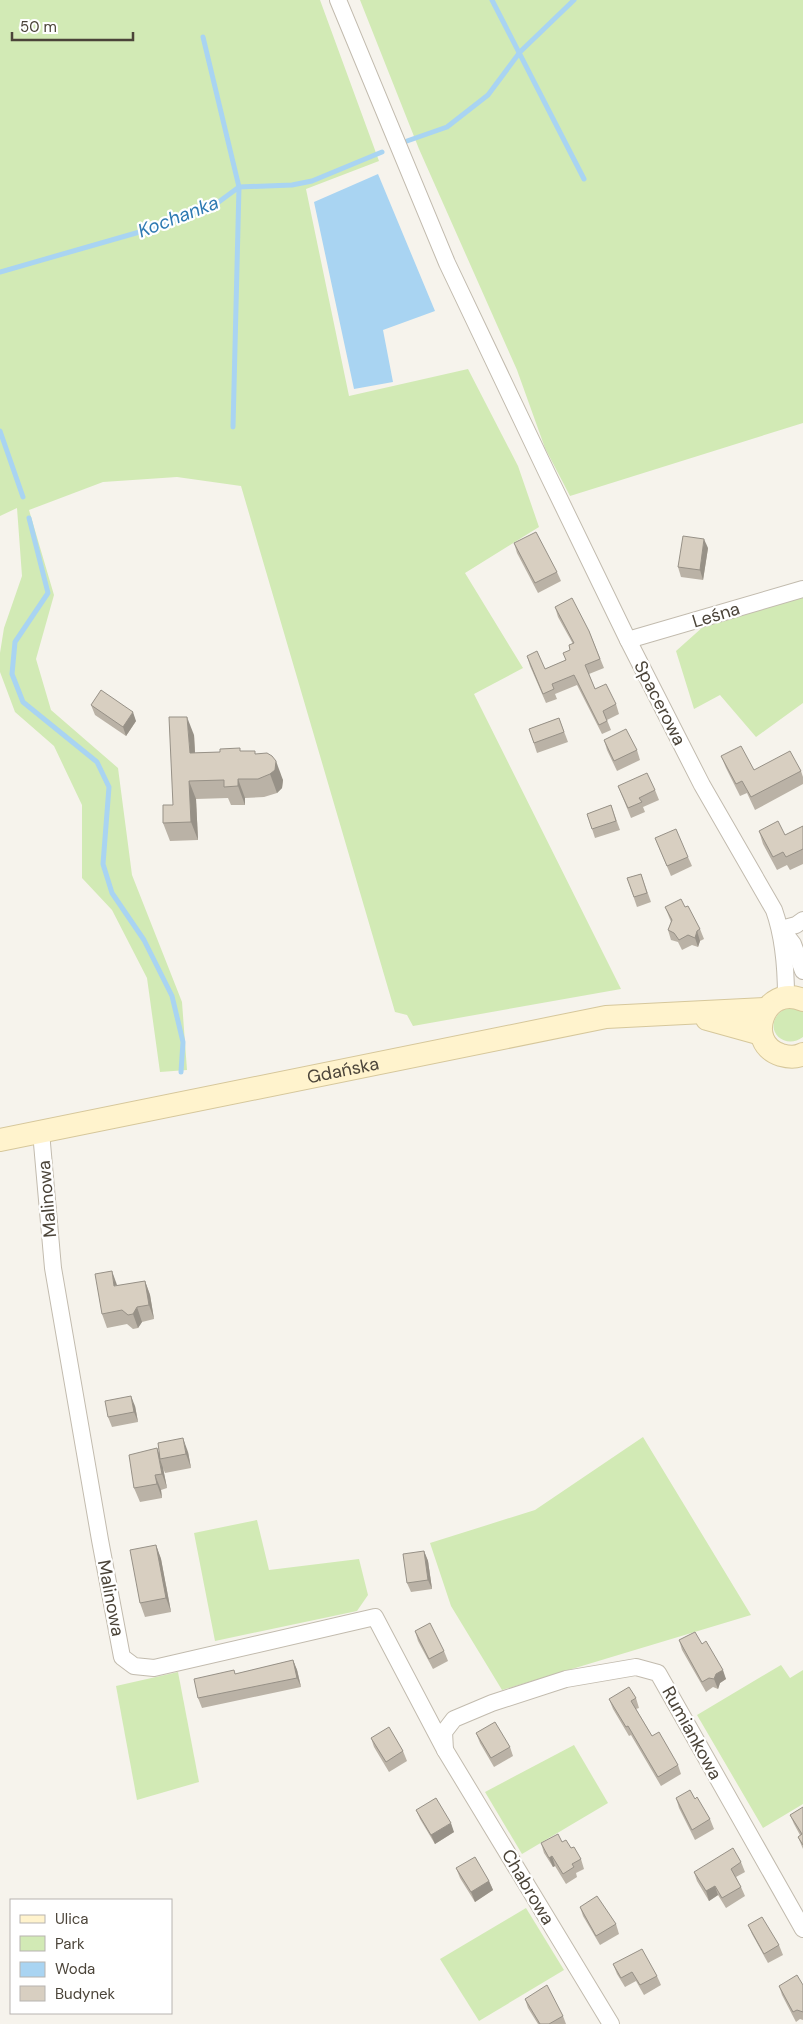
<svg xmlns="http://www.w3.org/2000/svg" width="803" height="2024" font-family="'DM Sans',sans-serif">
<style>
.green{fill:#d2eab5}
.water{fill:#a9d4f2}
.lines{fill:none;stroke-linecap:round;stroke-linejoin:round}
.stream{stroke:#a9d4f2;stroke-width:5}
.street-casing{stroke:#c2bbae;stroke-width:18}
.secondary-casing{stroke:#d6c79b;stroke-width:24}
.street{stroke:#fff;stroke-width:16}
.secondary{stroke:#fff3cd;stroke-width:22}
.wall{fill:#bab2a6}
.shaded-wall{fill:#979187}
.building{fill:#d8cfc1;stroke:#979187}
.labels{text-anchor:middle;stroke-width:4.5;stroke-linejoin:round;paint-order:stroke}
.street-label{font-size:18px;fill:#4b4439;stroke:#fff}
.water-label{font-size:19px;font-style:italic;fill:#2e7ab2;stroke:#fff}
</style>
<rect width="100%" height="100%" fill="#f6f3ec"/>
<g class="green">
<path d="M0,0H320L379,161L306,189L349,396L468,369L518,466L539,527L465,573L523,668L474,694L621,989L413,1026L407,1015L395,1012L241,486L177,477L103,482L29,510L54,595L36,659L51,710L118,768L132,875L182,1002L187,1070L160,1072L147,978L112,910L82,878V805L54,746L15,712L0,672V653L4,628L22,576L17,508L0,516Z"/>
<path d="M360,0H803V423L570,496L545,448L517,370L419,149Z"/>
<path d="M803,596V703L756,737L720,695L694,709L676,651L704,626Z"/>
<path d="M788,1007L799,1009L803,1012V1037C782,1053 757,1023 788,1007Z"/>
<path d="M643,1437L751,1615L502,1690L451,1606L430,1543L535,1510Z"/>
<path d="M257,1520L269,1570L359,1559L368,1595L357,1611L215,1641L194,1533Z"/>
<path d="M781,1665L790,1678L803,1670V1804L763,1828L697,1715Z"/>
<path d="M178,1672L199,1782L137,1800L116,1686Z"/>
<path d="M574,1745L608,1803L522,1854L485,1792Z"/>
<path d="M526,1908L564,1970L479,2021L440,1959Z"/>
</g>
<path class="water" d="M378,174L435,311L383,330L393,382L354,389L314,202Z"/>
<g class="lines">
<g class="stream">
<path d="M492,0L584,179"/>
<path d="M203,37L239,187L233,427"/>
<path d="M407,141L447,127L488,95L520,52L574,0"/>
<path d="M0,272L157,227L216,204L239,187L292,185L312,181L382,152"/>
<path d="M0,431L23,497"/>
<path d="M29,518L48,593L15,642L12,674L23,702L97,762L109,787L103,864L112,893L144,940L172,996L183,1042L181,1072"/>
</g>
<g class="street-casing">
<g id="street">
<path d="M338,0L447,263L547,473L628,640L702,785L774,910C784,938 786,967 786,997"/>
<path d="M628,640L803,589"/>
<path d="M781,929L796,925L803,920"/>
<path d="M783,931L793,944L803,971"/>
<path d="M41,1132L53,1268L100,1540L122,1657L134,1666L154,1668L375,1617L445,1750L611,2024"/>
<path d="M445,1750L444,1732L454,1719L492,1703L566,1679L636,1667L658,1673L803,1929"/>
</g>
</g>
<g class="secondary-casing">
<g id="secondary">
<path d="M803,1000C764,983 743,1043 781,1055C788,1057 796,1058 803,1054"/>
<path d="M707,1019L761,1034"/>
<path id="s1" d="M0,1140L606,1017L766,1009"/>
</g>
</g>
<use href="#street" class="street"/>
<use href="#secondary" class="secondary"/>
</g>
<g class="wall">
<path d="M514,543L557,572L561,581L538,593L517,553Z"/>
<path d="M708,548L703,580L681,577L678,567Z"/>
<path d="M555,607L589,631L604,668L589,674L595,689L616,704L619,714L607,720L611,730L602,734L577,685L555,694L557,699L546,703L530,666L527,656L545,669L566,660L573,644L558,617Z"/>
<path d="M91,705L136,721L126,736L95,715Z"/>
<path d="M559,718L568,742L537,753L529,729Z"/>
<path d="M194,735L195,753L241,751L256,754L283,780L282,788L277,793L264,797L245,798V805H231L228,798L196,799L198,840L170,841L163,823L173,805Z"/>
<path d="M604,740L637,750L640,760L617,771L607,750Z"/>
<path d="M721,756L754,770L801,771L803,777V784L755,810L747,793L740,796L726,768Z"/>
<path d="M618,786L655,790L659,800L643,807L645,812L631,818Z"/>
<path d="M611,805L620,830L595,838L587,814Z"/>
<path d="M803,826V864L790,870L787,865L777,870L763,844L759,831L785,835Z"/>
<path d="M655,838L688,857L692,866L671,876Z"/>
<path d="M641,874L651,902L637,907L627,878Z"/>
<path d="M665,907L700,929L704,939L700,941L698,947L692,945L682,950L678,942L671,940L668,930L671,922Z"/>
<path d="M145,1281L150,1295L154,1319L142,1322L138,1328L133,1329L127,1324L107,1328L102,1314L117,1286Z"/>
<path d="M135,1406L138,1422L112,1427L108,1417Z"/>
<path d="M157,1448L159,1454L188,1452L191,1468L165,1473L163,1468L167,1488L161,1490L162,1498L140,1502L134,1488Z"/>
<path d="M156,1545L161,1559L171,1612L145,1617L140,1603Z"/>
<path d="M424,1551L428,1561L432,1589L411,1592L407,1583Z"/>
<path d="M415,1631L444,1651L448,1661L433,1669L418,1641Z"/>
<path d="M679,1640L702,1644L726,1679L720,1683L718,1689L713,1687L706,1692L682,1650Z"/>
<path d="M293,1660L297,1670L301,1687L202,1708L198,1698L235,1674Z"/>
<path d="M636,1698L639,1708L636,1709L652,1736L678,1765L681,1774L661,1786L631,1735L629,1736L613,1709L609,1699Z"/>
<path d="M476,1733L510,1747L513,1756L494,1767L480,1743Z"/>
<path d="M371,1738L403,1751L407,1761L389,1772L374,1747Z"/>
<path d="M676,1798L695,1799L710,1819L714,1829L695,1840L679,1808Z"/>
<path d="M803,1807V1849L798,1837L800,1835L794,1824L790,1815Z"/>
<path d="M416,1810L454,1832L435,1844L420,1819Z"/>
<path d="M562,1842L571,1848L581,1859L584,1869L576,1873L577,1877L566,1884L555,1866L553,1867L544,1853L541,1843Z"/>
<path d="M741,1862L745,1872L736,1877L741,1887L745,1896L726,1908L718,1895L709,1901L697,1881L694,1872Z"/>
<path d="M456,1868L489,1881L493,1890L475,1902L460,1878Z"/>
<path d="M580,1907L616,1924L619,1934L600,1945L583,1916Z"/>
<path d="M748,1925L779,1945L783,1955L768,1963L752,1934Z"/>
<path d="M613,1964L657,1976L661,1985L644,1995L636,1981L625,1987L617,1974Z"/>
<path d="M803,1985V2020L800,2019L796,2022L782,1995L779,1986Z"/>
<path d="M525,1999L563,2016L566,2024H538L528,2008Z"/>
</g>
<g class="shaded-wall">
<path d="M704,539L708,548L703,580L700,570Z"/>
<path d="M133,712L136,721L126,736L123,727Z"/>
<path d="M187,717L194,735L196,771L190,753Z"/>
<path d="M276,761L283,780L282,788L277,793L270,774Z"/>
<path d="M238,779L245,798V805L238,786Z"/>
<path d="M189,781L196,799L198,840L191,822Z"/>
<path d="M697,931L700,941L698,947L695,938Z"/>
<path d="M112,1271L117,1285L114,1286Z"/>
<path d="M145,1281L150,1295L154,1319L149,1305Z"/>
<path d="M137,1307L142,1322L138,1328L133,1314Z"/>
<path d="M131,1396L135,1406L138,1422L134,1412Z"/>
<path d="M183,1438L188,1452L191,1468L186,1454Z"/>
<path d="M157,1448L161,1459H160L163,1468L167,1488L162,1474Z"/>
<path d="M155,1475L161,1490L162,1498L157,1484Z"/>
<path d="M156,1545L161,1559L171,1612L166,1598Z"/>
<path d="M424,1551L428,1561L432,1589L428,1580Z"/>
<path d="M293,1660L297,1670L301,1687L297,1678Z"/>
<path d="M723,1670L726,1679L720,1683L718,1689L714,1679L716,1674Z"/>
<path d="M451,1823L454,1832L435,1844L431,1835Z"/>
<path d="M552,1856L555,1866L553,1867L549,1858Z"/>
<path d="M489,1881L493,1890L475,1902L471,1892Z"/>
<path d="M715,1886L718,1895L709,1901L706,1891Z"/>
</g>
<g class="building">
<path d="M536,532L557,572L535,583L514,543Z"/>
<path d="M683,536L704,539L700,570L678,567Z"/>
<path d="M572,598L589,631L600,659L585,665L595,689L606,684L616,704L603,711L607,721L599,725L574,675L552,684L554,689L543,694L527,656L537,651L545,669L566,660L563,653L570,650L569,645L574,643L555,607Z"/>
<path d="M101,690L133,712L123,727L91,705Z"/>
<path d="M169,717H187L190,753L220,752V749L240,748V751H255V754L267,753L272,756L276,761L275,770L270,774L258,779H238V786L224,787V780L189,781L191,822L163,823V805H173Z"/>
<path d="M559,718L564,732L534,743L529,729Z"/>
<path d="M626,729L637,750L614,761L604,740Z"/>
<path d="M741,746L754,770L790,751L801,771L751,797L742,781L736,784L721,756Z"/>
<path d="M647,773L655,790L639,798L642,802L628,808L618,786Z"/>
<path d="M611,805L616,821L592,829L587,814Z"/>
<path d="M778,821L785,835L803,826V849L786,857L783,852L773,857L759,831Z"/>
<path d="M676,829L688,857L667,866L655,838Z"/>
<path d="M641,874L647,893L634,897L627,878Z"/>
<path d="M681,899L685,907L688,906L700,929L697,931L695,938L688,935L679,940L674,933L668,930L672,920L665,907Z"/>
<path d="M112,1271L114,1286L145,1281L149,1305L137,1307L133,1314L128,1315L122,1310L102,1314L95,1274Z"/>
<path d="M131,1396L134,1412L108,1417L105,1401Z"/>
<path d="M183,1438L186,1454L160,1459L158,1443Z"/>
<path d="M157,1448L162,1474L155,1475L157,1484L134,1488L129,1455Z"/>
<path d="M156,1545L166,1598L140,1603L130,1550Z"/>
<path d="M424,1551L428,1580L407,1583L403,1554Z"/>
<path d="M430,1623L444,1651L429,1659L415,1631Z"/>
<path d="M695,1632L702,1644L706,1641L723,1670L716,1674L714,1679L709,1678L702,1682L679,1640Z"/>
<path d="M293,1660L297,1678L198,1698L194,1679L234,1670L235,1674Z"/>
<path d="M629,1687L636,1698L631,1701L652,1736L659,1732L678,1765L658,1777L628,1726L626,1727L609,1699Z"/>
<path d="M495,1722L510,1747L491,1758L476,1733Z"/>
<path d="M389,1727L403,1751L386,1762L371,1738Z"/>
<path d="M690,1790L695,1799L697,1797L710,1819L692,1830L676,1798Z"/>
<path d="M436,1798L451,1823L431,1835L416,1810Z"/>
<path d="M803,1807V1845L798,1837L802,1834L790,1815Z"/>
<path d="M558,1834L562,1842L566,1840L571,1848L574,1847L581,1859L572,1864L574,1867L563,1874L552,1856L549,1858L541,1843Z"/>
<path d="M733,1848L741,1862L731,1869L741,1887L722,1898L715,1886L706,1891L694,1872Z"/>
<path d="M475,1857L489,1881L471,1892L456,1868Z"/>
<path d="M597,1896L616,1924L596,1936L580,1907Z"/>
<path d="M762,1917L779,1945L764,1954L748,1925Z"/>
<path d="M642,1949L657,1976L640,1985L632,1972L621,1978L613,1964Z"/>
<path d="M797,1975L803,1985V2012L797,2010L793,2012L779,1986Z"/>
<path d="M547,1985L563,2016L549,2024H540L525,1999Z"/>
</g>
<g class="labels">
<g class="street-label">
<text transform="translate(716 615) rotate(-17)" y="6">Leśna</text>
<text transform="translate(660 703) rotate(63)" y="6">Spacerowa</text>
<text dy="6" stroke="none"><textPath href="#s1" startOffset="350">Gdańska</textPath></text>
<text transform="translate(47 1199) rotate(-95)" y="6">Malinowa</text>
<text transform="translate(111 1598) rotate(79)" y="6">Malinowa</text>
<text transform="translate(692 1733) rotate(61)" y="6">Rumiankowa</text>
<text transform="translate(528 1887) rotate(59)" y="6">Chabrowa</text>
</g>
<g class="water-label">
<text transform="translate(178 216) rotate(-21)" y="7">Kochanka</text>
</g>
</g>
<rect x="10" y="1899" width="162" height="115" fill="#ffffff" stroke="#b7b4b0"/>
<rect x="20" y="1915" width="25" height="8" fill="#fff3cd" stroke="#b7b4b0"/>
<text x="55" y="1924" font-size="15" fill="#4b4439">Ulica</text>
<rect x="20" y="1936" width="25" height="15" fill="#d2eab5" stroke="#b7b4b0"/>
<text x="55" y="1949" font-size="15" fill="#4b4439">Park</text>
<rect x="20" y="1962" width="25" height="15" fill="#a9d4f2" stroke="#b7b4b0"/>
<text x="55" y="1974" font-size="15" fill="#4b4439">Woda</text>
<rect x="20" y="1986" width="25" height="15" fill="#d8cfc1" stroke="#b7b4b0"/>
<text x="55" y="1999" font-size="15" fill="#4b4439">Budynek</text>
<path d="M12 32v8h121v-8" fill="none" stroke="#4b4439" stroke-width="2.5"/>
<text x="20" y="32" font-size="15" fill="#4b4439" stroke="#ffffff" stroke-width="4" paint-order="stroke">50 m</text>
</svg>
